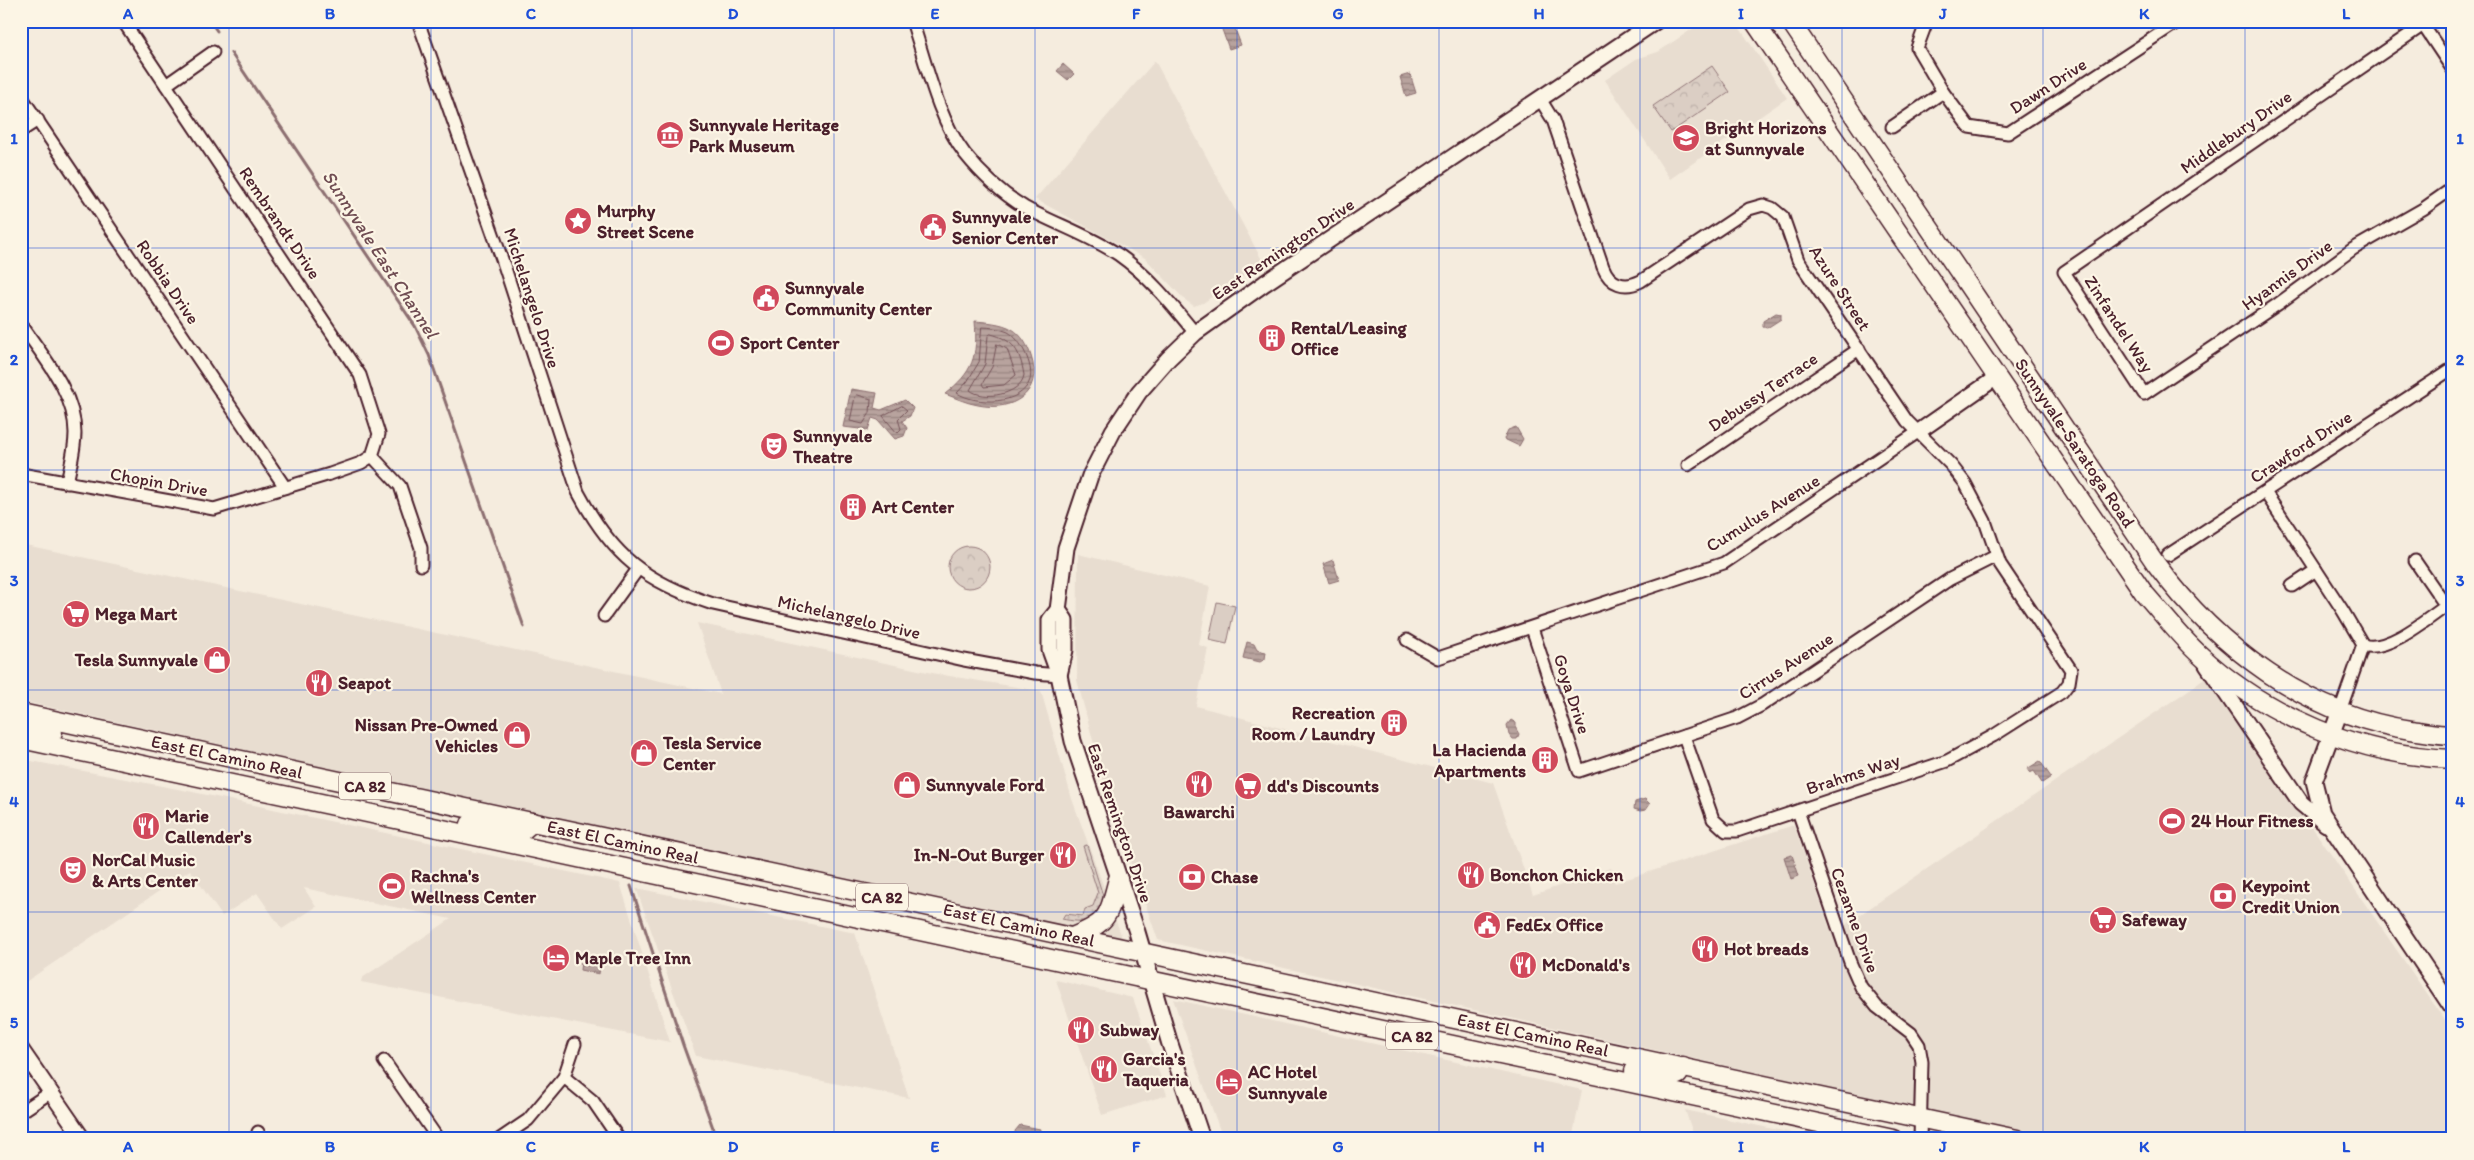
<svg xmlns="http://www.w3.org/2000/svg" width="2474" height="1160" font-family="Itim,sans-serif">
<style>
.built{fill:#e8ddd0}
.grass{fill:url(#grass-dots);stroke:#927678}
.park{fill:url(#park-crowns);stroke:#927678}
.garden{fill:#dbcec4;stroke:#927678}
.water{fill:url(#water-rules);stroke:#8c6e70}
.lines{fill:none;stroke-linecap:round;stroke-linejoin:round}
.shore{stroke:#765459;stroke-width:1}
.stream{stroke:#8c6e70;stroke-width:3}
.minor-casing{stroke:#4a1f2b;stroke-width:15}
.tertiary-casing{stroke:#4a1f2b;stroke-width:18}
.secondary-casing{stroke:#4a1f2b;stroke-width:19}
.primary-casing{stroke:#4a1f2b;stroke-width:21}
.minor{stroke:#fcf5e5;stroke-width:11}
.tertiary{stroke:#fcf5e5;stroke-width:14}
.secondary{stroke:#fcf5e5;stroke-width:15}
.primary{stroke:#fcf5e5;stroke-width:18}
.grid{fill:none;stroke:#1d4ed8;stroke-width:1;stroke-opacity:0.55}
.labels{text-anchor:middle;stroke-width:4.5;stroke-linejoin:round;paint-order:stroke}
.shield{fill:#fcf5e5;stroke:#7f5f63;stroke-width:1}
.shield-label{font-size:16px;font-weight:bold;fill:#4a1f2b}
.street-label{font-size:18px;fill:#4a1f2b;stroke:#fcf5e5}
.poi-label{font-size:18px;font-weight:bold;fill:#4a1f2b;stroke:#fcf5e5;text-anchor:start}
.water-label{font-size:19px;font-style:italic;fill:#704d53;stroke:#fcf5e5}
.neatline{fill:none;stroke:#1d4ed8;stroke-width:2}
.grid-label{font-size:16px;text-anchor:middle;font-weight:bold;fill:#1d4ed8}
</style>
<defs>
<pattern id="grass-dots" width="8" height="8" patternUnits="userSpaceOnUse" patternTransform="scale(1.25)"><rect width="8" height="8" fill="#dbcec4"/><path d="M2 2h.1M6 6h.1" fill="none" stroke="#bdb0a9" stroke-width="1.8" stroke-linecap="round"/></pattern>
<pattern id="park-crowns" width="20" height="18" patternUnits="userSpaceOnUse" patternTransform="scale(1.25)"><rect width="20" height="18" fill="#dbcec4"/><path d="M2 6a3 3 0 1 1 6 0M12 15a3 3 0 1 1 6 0" fill="none" stroke="#bdb0a9"/></pattern>
<pattern id="water-rules" width="6" height="5" patternUnits="userSpaceOnUse" patternTransform="scale(1.25)"><rect width="6" height="5" fill="#b8a39e"/><path d="M0 2.5h6" fill="none" stroke="#988481"/></pattern>
</defs>
<rect width="100%" height="100%" fill="#f5ecde"/>
<filter id="ink" filterUnits="userSpaceOnUse"><feTurbulence type="fractalNoise" baseFrequency=".02" numOctaves="2"/><feDisplacementMap in="SourceGraphic" scale="10" xChannelSelector="R" yChannelSelector="G"/><feConvolveMatrix kernelMatrix="1 2 1 2 8 2 1 2 1" color-interpolation-filters="sRGB"/></filter>
<g filter="url(#ink)">
<g class="built">
<path d="M1704,21H1735L1787,98L1670,179L1605,80L1636,59L1658,52Z"/>
<path d="M1155,61L1263,262L1203,303L1194,306L1185,300L1145,258L1035,199Z"/>
<path d="M21,544L721,694L697,623L937,674L1041,691L1072,799L1124,943L493,804L240,759L242,749L21,701Z"/>
<path d="M1078,554L1210,586L1199,645L1208,648L1196,706L1493,783L1533,895L1611,868L1615,883L1794,825L1829,927L1845,925L2206,678L2229,706L2453,1032V1139H2057L1158,940L1109,801L1077,680Z"/>
<path d="M21,759L188,791L620,883L670,1042L361,982L362,978L451,919L304,888L316,907L282,929L257,893L222,916L190,870L21,985Z"/>
<path d="M636,888L855,933L909,1098L696,1056Z"/>
<path d="M1056,980L1133,998L1167,1095L1102,1115Z"/>
<path d="M1173,999L1582,1090L1572,1139H1343L1329,1136L1322,1139H1223Z"/>
<path d="M1685,1110L1820,1139H1695Z"/>
</g>
<path class="grass" d="M1087,845L1104,899C1099,924 1082,923 1062,919L1065,914L1083,916L1085,909L1093,906L1098,893L1083,846Z"/>
<g class="park">
<path d="M1712,66L1730,92L1671,132L1653,106Z"/>
<circle cx="969" cy="567" r="21"/>
</g>
<path class="garden" d="M1217,602L1235,606L1227,644L1209,640Z"/>
<g class="water">
<path d="M1228,21H1232L1241,45L1229,49L1220,24Z"/>
<path d="M1063,64L1074,74L1068,80L1057,71Z"/>
<path d="M1410,74L1416,93L1406,96L1400,77Z"/>
<path d="M1776,313L1781,314V319L1767,328L1763,327V321Z"/>
<path d="M975,321C986,322 1002,323 1012,329C1022,335 1028,346 1031,356C1044,394 1011,412 978,405C966,403 956,398 945,394C973,372 978,357 975,321Z"/>
<path d="M851,389L877,393L874,408L881,410L905,400L913,408L910,416L902,421L907,428L904,436L895,439L878,420L872,418L868,430L843,427Z"/>
<path d="M1516,427L1523,439L1519,446L1504,439L1508,430Z"/>
<path d="M1333,560L1339,580L1329,583L1323,564Z"/>
<path d="M1247,642L1254,644L1257,650L1266,652L1265,659L1260,662L1243,658Z"/>
<path d="M1511,720L1516,723V729L1519,734L1517,739H1513L1509,734L1507,725Z"/>
<path d="M2040,761L2051,777L2042,783L2034,771L2030,773L2027,769Z"/>
<path d="M1645,799L1650,804L1646,810L1640,811L1634,809L1635,802Z"/>
<path d="M1792,855L1799,876L1791,879L1784,857Z"/>
<path d="M581,962L600,966L599,974L580,970Z"/>
<path d="M1020,1125L1040,1129L1039,1137L1016,1139L1015,1131Z"/>
</g>
<g class="lines">
<g class="shore">
<path d="M982,327C990,327 1001,329 1008,332C1021,339 1034,366 1030,380C1021,406 976,405 957,393L967,382L979,362Z"/>
<path d="M991,334C1014,340 1020,351 1024,375C1021,395 983,401 970,390L985,364L988,336Z"/>
<path d="M997,344L1007,349L1016,375L1004,385L984,387L982,384L992,367Z"/>
<path d="M858,395L871,399L870,413L863,424L850,421L855,397Z"/>
<path d="M902,406L907,410L898,419L901,429L897,433L883,416Z"/>
</g>
<g class="stream">
<path d="M210,21L217,31"/>
<path d="M231,53L415,326L429,355L524,627"/>
<path d="M631,886L683,1045L717,1139"/>
</g>
<g class="minor-casing">
<g id="minor">
<path d="M123,21L360,375L379,434L372,456"/>
<path d="M418,21L503,262L578,492C612,556 645,582 713,604L964,660L1035,673L1059,675"/>
<path d="M912,21C926,63 938,119 965,154C981,174 1003,194 1024,207C1055,224 1089,235 1119,255C1149,276 1172,305 1195,333"/>
<path d="M1927,21L1917,48L1943,92L1969,127L2008,133L2179,21"/>
<path d="M2429,21L2064,272L2144,394L2278,304L2353,249L2423,209L2453,188"/>
<path d="M2423,25L2453,70"/>
<path d="M166,85L213,52"/>
<path d="M21,96L285,487"/>
<path d="M1540,99L1553,120L1603,267C1610,285 1625,289 1641,281L1749,209L1763,205L1772,208L1783,217L1798,260L1907,421L1951,465L1965,483L1985,521L2000,564L2071,670L2069,683L2062,692L1993,736L1947,761L1737,831H1726L1713,819L1684,736"/>
<path d="M1892,127L1943,92"/>
<path d="M21,131L38,120"/>
<path d="M21,324C43,357 75,392 75,433C75,450 70,467 67,483"/>
<path d="M372,456L400,486L421,548V565"/>
<path d="M1688,465L1859,349"/>
<path d="M21,474L214,509L330,474L361,463L372,456"/>
<path d="M2265,492L2343,611L2363,645"/>
<path d="M2168,555L2453,368"/>
<path d="M2415,561L2446,606"/>
<path d="M2292,586L2316,570"/>
<path d="M604,616L638,569"/>
<path d="M1532,628L1579,771L1737,718L1762,705L1950,579L1996,556"/>
<path d="M1407,640L1438,658L1724,563L1918,432"/>
<path d="M2363,645C2388,654 2432,615 2453,601"/>
<path d="M2340,711L2363,645"/>
<path d="M1798,811L1850,962L1861,987L1877,1007L1911,1033L1919,1045L1922,1062L1920,1139"/>
<path d="M384,1061L438,1139"/>
<path d="M564,1077L593,1101L619,1139"/>
<path d="M21,1112L51,1092"/>
<path d="M258,1132L261,1139"/>
<path d="M500,1139L528,1120L564,1077L575,1044"/>
</g>
</g>
<g class="tertiary-casing">
<g id="tertiary">
<path d="M1918,432L1997,377"/>
<path d="M21,1049L83,1139"/>
</g>
</g>
<g class="secondary-casing">
<g id="secondary">
<path d="M1058,610L1065,620V650L1059,675"/>
<path d="M2207,665L2301,803L2326,824"/>
<path d="M2340,711L2314,781L2322,813L2453,1009"/>
<path d="M1202,1139L1169,1041L1137,932L1073,741L1059,675L1050,650V620L1058,610L1066,548L1090,476L1113,431L1139,392L1168,359L1195,333L1265,283L1656,21"/>
</g>
</g>
<g class="primary-casing">
<g id="primary">
<path d="M1754,21L2144,593C2162,613 2180,637 2200,655C2267,717 2362,756 2453,759"/>
<path d="M1790,21L2156,564C2217,647 2307,715 2411,730C2425,732 2439,735 2453,735"/>
<path d="M21,713L2017,1139"/>
<path d="M21,726L53,732"/>
<path d="M21,739L1893,1139"/>
<path d="M470,824L520,833L533,822"/>
<path d="M1072,937C1110,922 1108,916 1118,879"/>
<path d="M1634,1071L1667,1077L1678,1075L1683,1067"/>
</g>
</g>
<use href="#minor" class="minor"/>
<use href="#tertiary" class="tertiary"/>
<use href="#secondary" class="secondary"/>
<use href="#primary" class="primary"/>
</g>
</g>
<path class="grid" d="M229,21V1139M431,21V1139M632,21V1139M834,21V1139M1035,21V1139M1237,21V1139M1439,21V1139M1640,21V1139M1842,21V1139M2043,21V1139M2245,21V1139M21,248H2453M21,470H2453M21,690H2453M21,912H2453"/>
<defs>
<g id="museum-disc" transform="scale(1.4375)"><circle r="9.5" fill="#d1495b" stroke="#fcf5e5"/><path d="M0-6L6-3V-2H-6V-3ZM-5-1h2V3h-2ZM-1-1h2V3h-2ZM3-1h2V3H3ZM-6 4H6V6H-6Z" fill="#fff"/></g>
<g id="school-disc" transform="scale(1.4375)"><circle r="9.5" fill="#d1495b" stroke="#fcf5e5"/><path d="M0-5L7-2L0 1L-7-2ZM-4 1L0 2.5L4 1V4Q0 6-4 4Z" fill="#fff"/></g>
<g id="sight-disc" transform="scale(1.4375)"><circle r="9.5" fill="#d1495b" stroke="#fcf5e5"/><path d="M0-6L1.8-2.2L6-1.7L2.9 1.2L3.7 5.4L0 3.3L-3.7 5.4L-2.9 1.2L-6-1.7L-1.8-2.2Z" fill="#fff"/></g>
<g id="civic-disc" transform="scale(1.4375)"><circle r="9.5" fill="#d1495b" stroke="#fcf5e5"/><path d="M-.6-6.5H3V-4.5H.6V-3L4-1V1h2V6H-6V1h2V-1L-.6-3ZM-1.2 2.5V6h2.4V2.5Z" fill="#fff"/></g>
<g id="building-disc" transform="scale(1.4375)"><circle r="9.5" fill="#d1495b" stroke="#fcf5e5"/><path d="M-4-6H4V6H1V3H-1V6H-4ZM-2.5-4.3h1.7v1.8h-1.7ZM.8-4.3h1.7v1.8H.8ZM-2.5-1h1.7V.8h-1.7ZM.8-1h1.7V.8H.8Z" fill="#fff"/></g>
<g id="stadium-disc" transform="scale(1.4375)"><circle r="9.5" fill="#d1495b" stroke="#fcf5e5"/><path d="M0-5a6.5 5 0 1 0 0 10a6.5 5 0 1 0 0-10ZM-3.5-1.8h7v3.6h-7Z" fill="#fff"/></g>
<g id="theatre-disc" transform="scale(1.4375)"><circle r="9.5" fill="#d1495b" stroke="#fcf5e5"/><path d="M-5-5.5Q0-4 5-5.5V0Q5 5 0 6Q-5 5-5 0ZM-3.3-2.5H-1v1.5H-3.3ZM1-2.5H3.3v1.5H1ZM-2.8 1Q0 5.5 2.8 1Z" fill="#fff"/></g>
<g id="supermarket-disc" transform="scale(1.4375)"><circle r="9.5" fill="#d1495b" stroke="#fcf5e5"/><path d="M-6-5.5h2.5l.6 2H6L4.5 2H-2.5L-4.4-4H-6ZM-1.5 3.2a1.3 1.3 0 1 0 .1 0ZM3 3.2a1.3 1.3 0 1 0 .1 0Z" fill="#fff"/></g>
<g id="shop-disc" transform="scale(1.4375)"><circle r="9.5" fill="#d1495b" stroke="#fcf5e5"/><path d="M-5-2.5h2.3a2.7 3.5 0 0 1 5.4 0H5L5.5 6h-11ZM-1.5-2.5h3a1.5 2.3 0 0 0-3 0Z" fill="#fff"/></g>
<g id="restaurant-disc" transform="scale(1.4375)"><circle r="9.5" fill="#d1495b" stroke="#fcf5e5"/><path d="M-5-6h1v4h1v-4h1v4h1v-4h1v5L-1.5 .5V6h-2V.5L-5-1ZM5-6V6H3V1.5H1.5Q1.5-4 5-6Z" fill="#fff"/></g>
<g id="bank-disc" transform="scale(1.4375)"><circle r="9.5" fill="#d1495b" stroke="#fcf5e5"/><path d="M-6-4H6V4H-6ZM0-2.3a2.3 2.3 0 1 0 0 4.6a2.3 2.3 0 1 0 0-4.6Z" fill="#fff"/></g>
<g id="hotel-disc" transform="scale(1.4375)"><circle r="9.5" fill="#d1495b" stroke="#fcf5e5"/><path d="M-6-4.5h1.5V1H6V5H4.5V3h-9V5H-6ZM-4 0a1.8 1.8 0 1 1 3.6 0ZM.5 0V-2.5h3Q6-2.5 6 0Z" fill="#fff"/></g>
</defs>
<g fill-rule="evenodd">
<use href="#museum-disc" x="670" y="135"/>
<use href="#school-disc" x="1686" y="138"/>
<use href="#sight-disc" x="578" y="221"/>
<use href="#civic-disc" x="933" y="227"/>
<use href="#civic-disc" x="766" y="298"/>
<use href="#building-disc" x="1272" y="338"/>
<use href="#stadium-disc" x="721" y="343"/>
<use href="#theatre-disc" x="774" y="446"/>
<use href="#building-disc" x="853" y="507"/>
<use href="#supermarket-disc" x="76" y="614"/>
<use href="#shop-disc" x="217" y="660"/>
<use href="#restaurant-disc" x="319" y="683"/>
<use href="#building-disc" x="1394" y="723"/>
<use href="#shop-disc" x="517" y="735"/>
<use href="#shop-disc" x="644" y="753"/>
<use href="#building-disc" x="1545" y="760"/>
<use href="#restaurant-disc" x="1199" y="784"/>
<use href="#shop-disc" x="907" y="785"/>
<use href="#supermarket-disc" x="1248" y="786"/>
<use href="#stadium-disc" x="2172" y="821"/>
<use href="#restaurant-disc" x="146" y="826"/>
<use href="#restaurant-disc" x="1063" y="855"/>
<use href="#theatre-disc" x="73" y="870"/>
<use href="#restaurant-disc" x="1471" y="875"/>
<use href="#bank-disc" x="1192" y="877"/>
<use href="#stadium-disc" x="392" y="886"/>
<use href="#bank-disc" x="2223" y="896"/>
<use href="#supermarket-disc" x="2103" y="920"/>
<use href="#civic-disc" x="1487" y="925"/>
<use href="#restaurant-disc" x="1705" y="949"/>
<use href="#hotel-disc" x="556" y="958"/>
<use href="#restaurant-disc" x="1523" y="965"/>
<use href="#restaurant-disc" x="1081" y="1030"/>
<use href="#restaurant-disc" x="1104" y="1069"/>
<use href="#hotel-disc" x="1229" y="1082"/>
</g>
<g class="labels">
<g class="shield">
<rect x="339" y="772.5" width="52" height="27" rx="4"/>
<rect x="856" y="883.5" width="52" height="27" rx="4"/>
<rect x="1386" y="1022.5" width="52" height="27" rx="4"/>
</g>
<g class="shield-label">
<text x="365" y="792">CA 82</text>
<text x="882" y="903">CA 82</text>
<text x="1412" y="1042">CA 82</text>
</g>
<g class="street-label">
<text transform="translate(2048 86) rotate(-33)" y="6">Dawn Drive</text>
<text transform="translate(2236 132) rotate(-35)" y="6">Middlebury Drive</text>
<text transform="translate(280 223) rotate(56)" y="6">Rembrandt Drive</text>
<text transform="translate(1283 249) rotate(-34)" y="6">East Remington Drive</text>
<text transform="translate(2287 275) rotate(-36)" y="6">Hyannis Drive</text>
<text transform="translate(168 282) rotate(56)" y="6">Robbia Drive</text>
<text transform="translate(1840 288) rotate(57)" y="6">Azure Street</text>
<text transform="translate(532 298) rotate(72)" y="6">Michelangelo Drive</text>
<text transform="translate(2119 324) rotate(57)" y="6">Zinfandel Way</text>
<text transform="translate(1763 392) rotate(-34)" y="6">Debussy Terrace</text>
<text transform="translate(2075 443) rotate(56)" y="6">Sunnyvale-Saratoga Road</text>
<text transform="translate(2301 447) rotate(-33)" y="6">Crawford Drive</text>
<text transform="translate(159 482) rotate(10)" y="6">Chopin Drive</text>
<text transform="translate(1763 513) rotate(-32)" y="6">Cumulus Avenue</text>
<text transform="translate(849 617) rotate(13)" y="6">Michelangelo Drive</text>
<text transform="translate(1786 666) rotate(-33)" y="6">Cirrus Avenue</text>
<text transform="translate(1572 694) rotate(72)" y="6">Goya Drive</text>
<text transform="translate(227 757) rotate(12)" y="6">East El Camino Real</text>
<text transform="translate(1853 774) rotate(-18)" y="6">Brahms Way</text>
<text transform="translate(1120 823) rotate(71)" y="6">East Remington Drive</text>
<text transform="translate(623 842) rotate(12)" y="6">East El Camino Real</text>
<text transform="translate(1855 920) rotate(70)" y="6">Cezanne Drive</text>
<text transform="translate(1019 925) rotate(12)" y="6">East El Camino Real</text>
<text transform="translate(1533 1035) rotate(12)" y="6">East El Camino Real</text>
</g>
<g class="poi-label">
<text x="689" y="131">Sunnyvale Heritage<tspan x="689" dy="21">Park Museum</tspan></text>
<text x="1705" y="134">Bright Horizons<tspan x="1705" dy="21">at Sunnyvale</tspan></text>
<text x="597" y="217">Murphy<tspan x="597" dy="21">Street Scene</tspan></text>
<text x="952" y="223">Sunnyvale<tspan x="952" dy="21">Senior Center</tspan></text>
<text x="785" y="294">Sunnyvale<tspan x="785" dy="21">Community Center</tspan></text>
<text x="1291" y="334">Rental/Leasing<tspan x="1291" dy="21">Office</tspan></text>
<text x="740" y="349">Sport Center</text>
<text x="793" y="442">Sunnyvale<tspan x="793" dy="21">Theatre</tspan></text>
<text x="872" y="513">Art Center</text>
<text x="95" y="620">Mega Mart</text>
<text x="198" y="666" text-anchor="end">Tesla Sunnyvale</text>
<text x="338" y="689">Seapot</text>
<text x="1375" y="719" text-anchor="end">Recreation<tspan x="1375" dy="21">Room / Laundry</tspan></text>
<text x="498" y="731" text-anchor="end">Nissan Pre-Owned<tspan x="498" dy="21">Vehicles</tspan></text>
<text x="663" y="749">Tesla Service<tspan x="663" dy="21">Center</tspan></text>
<text x="1526" y="756" text-anchor="end">La Hacienda<tspan x="1526" dy="21">Apartments</tspan></text>
<text x="926" y="791">Sunnyvale Ford</text>
<text x="1267" y="792">dd's Discounts</text>
<text x="1199" y="818" text-anchor="middle">Bawarchi</text>
<text x="165" y="822">Marie<tspan x="165" dy="21">Callender's</tspan></text>
<text x="2191" y="827">24 Hour Fitness</text>
<text x="1044" y="861" text-anchor="end">In-N-Out Burger</text>
<text x="92" y="866">NorCal Music<tspan x="92" dy="21">&amp; Arts Center</tspan></text>
<text x="1490" y="881">Bonchon Chicken</text>
<text x="411" y="882">Rachna's<tspan x="411" dy="21">Wellness Center</tspan></text>
<text x="1211" y="883">Chase</text>
<text x="2242" y="892">Keypoint<tspan x="2242" dy="21">Credit Union</tspan></text>
<text x="2122" y="926">Safeway</text>
<text x="1506" y="931">FedEx Office</text>
<text x="1724" y="955">Hot breads</text>
<text x="575" y="964">Maple Tree Inn</text>
<text x="1542" y="971">McDonald's</text>
<text x="1100" y="1036">Subway</text>
<text x="1123" y="1065">Garcia's<tspan x="1123" dy="21">Taqueria</tspan></text>
<text x="1248" y="1078">AC Hotel<tspan x="1248" dy="21">Sunnyvale</tspan></text>
</g>
<g class="water-label">
<text transform="translate(381 254) rotate(57)" y="7">Sunnyvale East Channel</text>
</g>
</g>
<rect width="2474" height="1160" fill="none" stroke="#fcf5e5" stroke-width="55"/>
<rect x="28" y="28" width="2418" height="1104" class="neatline"/>
<g class="grid-label">
<text x="128" y="19">A</text>
<text x="330" y="19">B</text>
<text x="531" y="19">C</text>
<text x="733" y="19">D</text>
<text x="935" y="19">E</text>
<text x="1136" y="19">F</text>
<text x="1338" y="19">G</text>
<text x="1539" y="19">H</text>
<text x="1741" y="19">I</text>
<text x="1943" y="19">J</text>
<text x="2144" y="19">K</text>
<text x="2346" y="19">L</text>
<text x="14" y="144">1</text>
<text x="2460" y="144">1</text>
<text x="14" y="365">2</text>
<text x="2460" y="365">2</text>
<text x="14" y="586">3</text>
<text x="2460" y="586">3</text>
<text x="14" y="807">4</text>
<text x="2460" y="807">4</text>
<text x="14" y="1028">5</text>
<text x="2460" y="1028">5</text>
<text x="128" y="1152">A</text>
<text x="330" y="1152">B</text>
<text x="531" y="1152">C</text>
<text x="733" y="1152">D</text>
<text x="935" y="1152">E</text>
<text x="1136" y="1152">F</text>
<text x="1338" y="1152">G</text>
<text x="1539" y="1152">H</text>
<text x="1741" y="1152">I</text>
<text x="1943" y="1152">J</text>
<text x="2144" y="1152">K</text>
<text x="2346" y="1152">L</text>
</g>
</svg>
